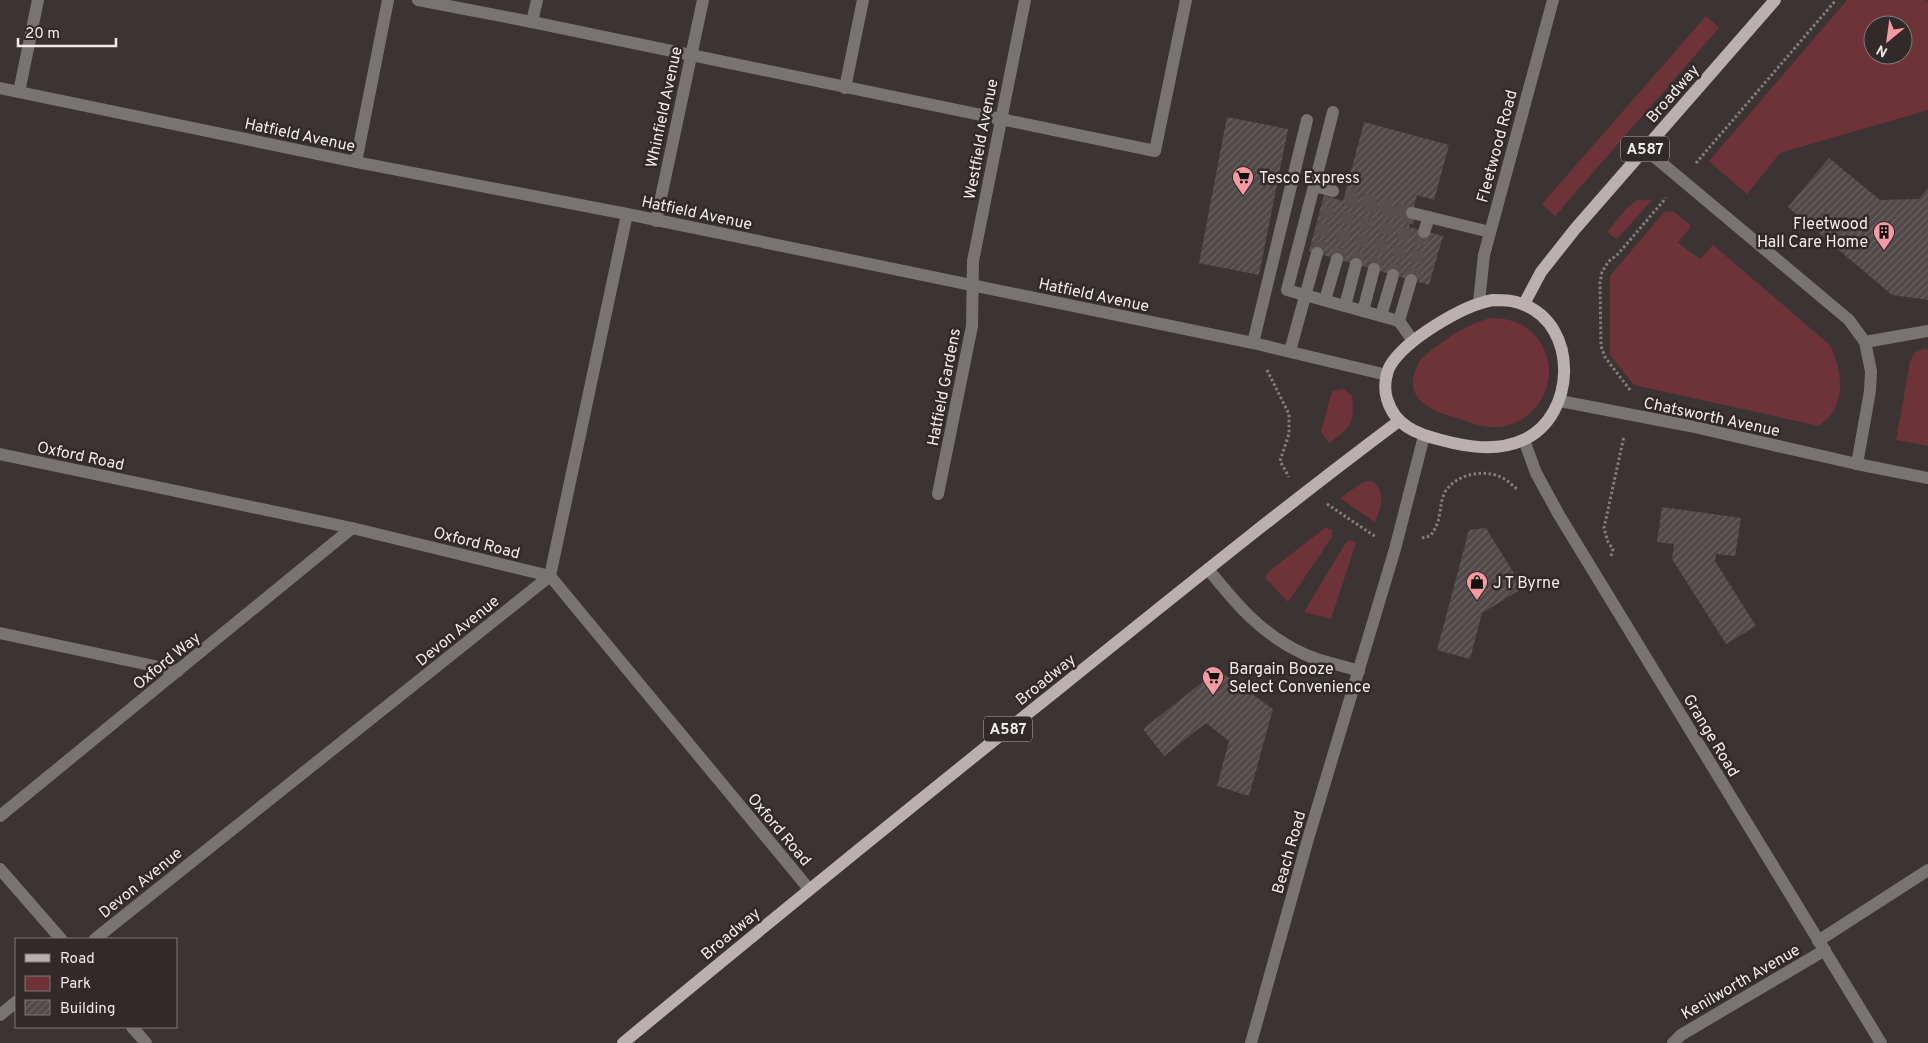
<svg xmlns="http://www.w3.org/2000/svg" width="1928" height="1043" font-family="Overpass,sans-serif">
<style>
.green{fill:#6e3339;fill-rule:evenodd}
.building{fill:url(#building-hatch)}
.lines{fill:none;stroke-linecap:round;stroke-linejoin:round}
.minor-tunnel{stroke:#574f4f;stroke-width:12;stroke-dasharray:12 6;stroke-linecap:butt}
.path{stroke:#857d7e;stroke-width:3;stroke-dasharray:2.5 2.5;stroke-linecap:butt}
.minor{stroke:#787474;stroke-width:12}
.major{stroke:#bab0b1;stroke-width:12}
.labels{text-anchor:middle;stroke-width:5;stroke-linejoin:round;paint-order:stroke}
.shield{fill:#32292a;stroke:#b8b1b1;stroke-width:1}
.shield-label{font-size:15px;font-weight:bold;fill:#f1ebeb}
.street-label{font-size:16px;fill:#f1ebeb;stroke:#32292a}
.poi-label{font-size:16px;fill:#f1ebeb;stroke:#32292a;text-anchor:start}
</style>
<defs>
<pattern id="building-hatch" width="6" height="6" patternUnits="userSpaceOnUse" patternTransform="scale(1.25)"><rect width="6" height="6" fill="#514848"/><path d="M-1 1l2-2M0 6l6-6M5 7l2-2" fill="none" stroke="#6a6363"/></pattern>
</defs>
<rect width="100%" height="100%" fill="#3c3334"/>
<g class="green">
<path d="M1847,0H1926L1928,2V110L1780,153L1747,194L1709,161ZM1873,25H1903V55H1873Z"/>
<path d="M1706,16L1719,28L1555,216L1542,204Z"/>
<path d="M1637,200H1652L1617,239L1607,232L1626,209Z"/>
<path d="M1673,211L1691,226L1678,243L1700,259L1713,245L1830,345C1843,373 1847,407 1819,426L1634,385L1610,355V276L1664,212Z"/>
<path d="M1491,318C1514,318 1534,327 1544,349C1559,380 1539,419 1505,426C1489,430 1474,424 1460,419C1429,410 1399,399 1420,360C1440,342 1466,324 1491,318Z"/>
<path d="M1925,348L1928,350V446L1896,440L1910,362L1914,353Z"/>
<path d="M1343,389L1352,395C1355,423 1351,427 1329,443L1321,432L1332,391Z"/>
<path d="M1372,481C1387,493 1381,506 1375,522L1340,498L1363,482Z"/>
<path d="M1326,527L1332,530V537L1288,602L1265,578L1268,572Z"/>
<path d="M1350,540L1356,543L1331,619L1304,612L1345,544Z"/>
</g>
<g class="building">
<path d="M1227,117L1288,129L1259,275L1199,263Z"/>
<path d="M1364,122L1449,145L1434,200L1417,195L1409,227L1443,236L1429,285L1309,251L1324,195L1343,201Z"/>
<path d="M1829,158L1880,200L1919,199L1928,188V300L1892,295L1788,207Z"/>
<path d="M1662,507L1741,518L1735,556L1716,554L1715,561L1756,626L1726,644L1672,559L1674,544L1657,542Z"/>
<path d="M1486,528L1523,588L1482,613L1470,659L1437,650L1469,530Z"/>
<path d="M1218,670L1273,709L1249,796L1217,786L1229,741L1206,723L1164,756L1143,729Z"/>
</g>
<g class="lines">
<g class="minor-tunnel">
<path d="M1345,194L1412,213"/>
<path d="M1317,253L1331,198"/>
<path d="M1337,259L1353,197"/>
<path d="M1356,264L1372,202"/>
<path d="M1374,269L1392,207"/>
<path d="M1393,275L1410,212"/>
<path d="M1411,280L1424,232"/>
</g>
<g class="path">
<path d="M1696,163L1836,0"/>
<path d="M1267,370L1289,414V434L1280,461L1289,477"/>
<path d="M1630,390L1605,357L1601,346L1600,283L1602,272L1608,262L1618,254L1666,198"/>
<path d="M1327,504L1376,537"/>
<path d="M1422,538L1430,536C1443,521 1438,505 1445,492C1456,474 1483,469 1501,477C1507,480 1512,485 1517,489"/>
<path d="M1611,556L1613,549L1608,542L1604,528L1624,436"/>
</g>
<g class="minor">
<path d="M418,0L532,22L1155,151L1186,0"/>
<path d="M532,22L537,0"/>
<path d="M0,88L356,162L627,214L1253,343L1387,375"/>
<path d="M845,88L863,0"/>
<path d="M19,92L38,0"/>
<path d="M1645,149L1849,320L1865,342L1871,371L1870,391L1857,464"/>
<path d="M356,162L388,0"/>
<path d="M1314,186L1333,112"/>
<path d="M1333,191L1314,186L1287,290L1399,321L1413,341"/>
<path d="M1412,213L1490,232"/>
<path d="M656,221L703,0"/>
<path d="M1424,232L1429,217"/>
<path d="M1325,300L1337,259"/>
<path d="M1479,302L1484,255L1553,0"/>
<path d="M1345,306L1356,264"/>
<path d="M1363,311L1374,269"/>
<path d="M1381,316L1393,275"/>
<path d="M1399,321L1411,280"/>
<path d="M1865,342L1928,331"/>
<path d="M1253,343L1307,120"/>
<path d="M1290,351L1317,253"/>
<path d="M1560,401L1690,426L1857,464L1928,478"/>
<path d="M1524,440L1536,473L1559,515L1881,1043"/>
<path d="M0,454L352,528L550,576L809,889"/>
<path d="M938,494L972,326L973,261L1025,0"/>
<path d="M1208,569C1237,605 1261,634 1304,654C1321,662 1341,665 1359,671"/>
<path d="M0,633L178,671"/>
<path d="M0,816L352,528"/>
<path d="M0,869L61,939"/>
<path d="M95,939L550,576L627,214"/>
<path d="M1818,941L1928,870"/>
<path d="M0,1015L16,1002"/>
<path d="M132,1027L146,1043"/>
<path d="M1251,1043L1308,839L1395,549L1424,436"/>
<path d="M1673,1043L1681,1035L1825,950"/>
</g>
<g class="major">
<path d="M1493,300C1503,300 1513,300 1522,304C1580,325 1576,417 1523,440C1497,452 1467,447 1441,440C1417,434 1395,426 1387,399C1384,390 1385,375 1390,366C1405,340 1463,305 1493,300Z"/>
<path d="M1524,304L1541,272L1575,229L1775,0"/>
<path d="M623,1043C768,923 914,804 1061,687C1173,597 1284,507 1399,421"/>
</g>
</g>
<defs>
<g id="supermarket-pin" transform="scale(1.125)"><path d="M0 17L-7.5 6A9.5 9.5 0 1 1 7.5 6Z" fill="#f49aa0" stroke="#32292a"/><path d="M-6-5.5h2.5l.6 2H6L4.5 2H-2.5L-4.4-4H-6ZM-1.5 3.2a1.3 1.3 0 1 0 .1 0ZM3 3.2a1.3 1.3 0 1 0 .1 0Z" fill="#111"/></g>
<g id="building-pin" transform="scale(1.125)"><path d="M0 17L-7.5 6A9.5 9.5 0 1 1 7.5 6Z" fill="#f49aa0" stroke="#32292a"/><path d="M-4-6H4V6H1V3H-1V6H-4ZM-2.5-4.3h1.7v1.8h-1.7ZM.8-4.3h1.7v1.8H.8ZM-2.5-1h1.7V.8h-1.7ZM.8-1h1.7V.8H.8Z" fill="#111"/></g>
<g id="shop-pin" transform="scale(1.125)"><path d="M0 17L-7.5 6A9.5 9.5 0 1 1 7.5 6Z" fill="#f49aa0" stroke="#32292a"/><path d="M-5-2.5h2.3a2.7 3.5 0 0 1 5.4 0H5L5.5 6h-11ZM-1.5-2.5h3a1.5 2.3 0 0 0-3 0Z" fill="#111"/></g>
</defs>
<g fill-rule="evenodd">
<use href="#supermarket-pin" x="1243" y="177"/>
<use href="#building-pin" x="1884" y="232"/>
<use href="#shop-pin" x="1477" y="582"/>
<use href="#supermarket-pin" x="1213" y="677"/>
</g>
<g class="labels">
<g class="shield">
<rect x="1621" y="136.5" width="48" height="25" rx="4"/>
<rect x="984" y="716.5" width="48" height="25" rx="4"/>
</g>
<g class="shield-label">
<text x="1645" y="154">A587</text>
<text x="1008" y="734">A587</text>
</g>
<g class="street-label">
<text transform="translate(1672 93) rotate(-49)" y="6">Broadway</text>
<text transform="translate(663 107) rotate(-78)" y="6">Whinfield Avenue</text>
<text transform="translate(300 134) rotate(12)" y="6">Hatfield Avenue</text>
<text transform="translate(980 139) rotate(-79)" y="6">Westfield Avenue</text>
<text transform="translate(1496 146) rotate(-75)" y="6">Fleetwood Road</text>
<text transform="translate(697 212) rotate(12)" y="6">Hatfield Avenue</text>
<text transform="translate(1094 294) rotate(12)" y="6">Hatfield Avenue</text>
<text transform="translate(943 387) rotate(-79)" y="6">Hatfield Gardens</text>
<text transform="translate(1712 416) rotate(12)" y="6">Chatsworth Avenue</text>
<text transform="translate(81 455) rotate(12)" y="6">Oxford Road</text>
<text transform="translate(477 542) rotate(14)" y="6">Oxford Road</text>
<text transform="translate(457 630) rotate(-39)" y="6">Devon Avenue</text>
<text transform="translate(166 660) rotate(-39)" y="6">Oxford Way</text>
<text transform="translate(1045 679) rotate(-39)" y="6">Broadway</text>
<text transform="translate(1712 735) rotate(59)" y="6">Grange Road</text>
<text transform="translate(780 829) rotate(50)" y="6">Oxford Road</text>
<text transform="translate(1288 852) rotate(-74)" y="6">Beach Road</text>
<text transform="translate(140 882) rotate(-39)" y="6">Devon Avenue</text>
<text transform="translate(730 933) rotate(-40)" y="6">Broadway</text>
<text transform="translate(1740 981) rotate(-30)" y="6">Kenilworth Avenue</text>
</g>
<g class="poi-label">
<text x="1259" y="183">Tesco Express</text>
<text x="1868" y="229" text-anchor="end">Fleetwood<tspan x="1868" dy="18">Hall Care Home</tspan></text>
<text x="1493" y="588">J T Byrne</text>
<text x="1229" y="674">Bargain Booze<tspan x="1229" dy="18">Select Convenience</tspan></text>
</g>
</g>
<rect x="15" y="938" width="162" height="90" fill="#32292a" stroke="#7e7777"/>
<rect x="25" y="954" width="25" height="8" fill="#bab0b1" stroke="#7e7777"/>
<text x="60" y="963" font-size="15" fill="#f1ebeb">Road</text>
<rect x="25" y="976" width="25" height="15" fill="#6e3339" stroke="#7e7777"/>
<text x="60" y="988" font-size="15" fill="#f1ebeb">Park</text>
<rect x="25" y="1000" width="25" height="15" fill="url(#building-hatch)" stroke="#7e7777"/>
<text x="60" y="1013" font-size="15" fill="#f1ebeb">Building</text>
<g transform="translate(1888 40) rotate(209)"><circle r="24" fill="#32292a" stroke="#7e7777"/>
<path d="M0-4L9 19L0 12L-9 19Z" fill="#f49aa0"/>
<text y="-8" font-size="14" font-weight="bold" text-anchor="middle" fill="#f1ebeb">N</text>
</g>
<path d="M18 38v8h98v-8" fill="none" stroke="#f1ebeb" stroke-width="2.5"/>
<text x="25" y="38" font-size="15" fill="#f1ebeb" stroke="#32292a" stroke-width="4" paint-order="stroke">20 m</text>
</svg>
